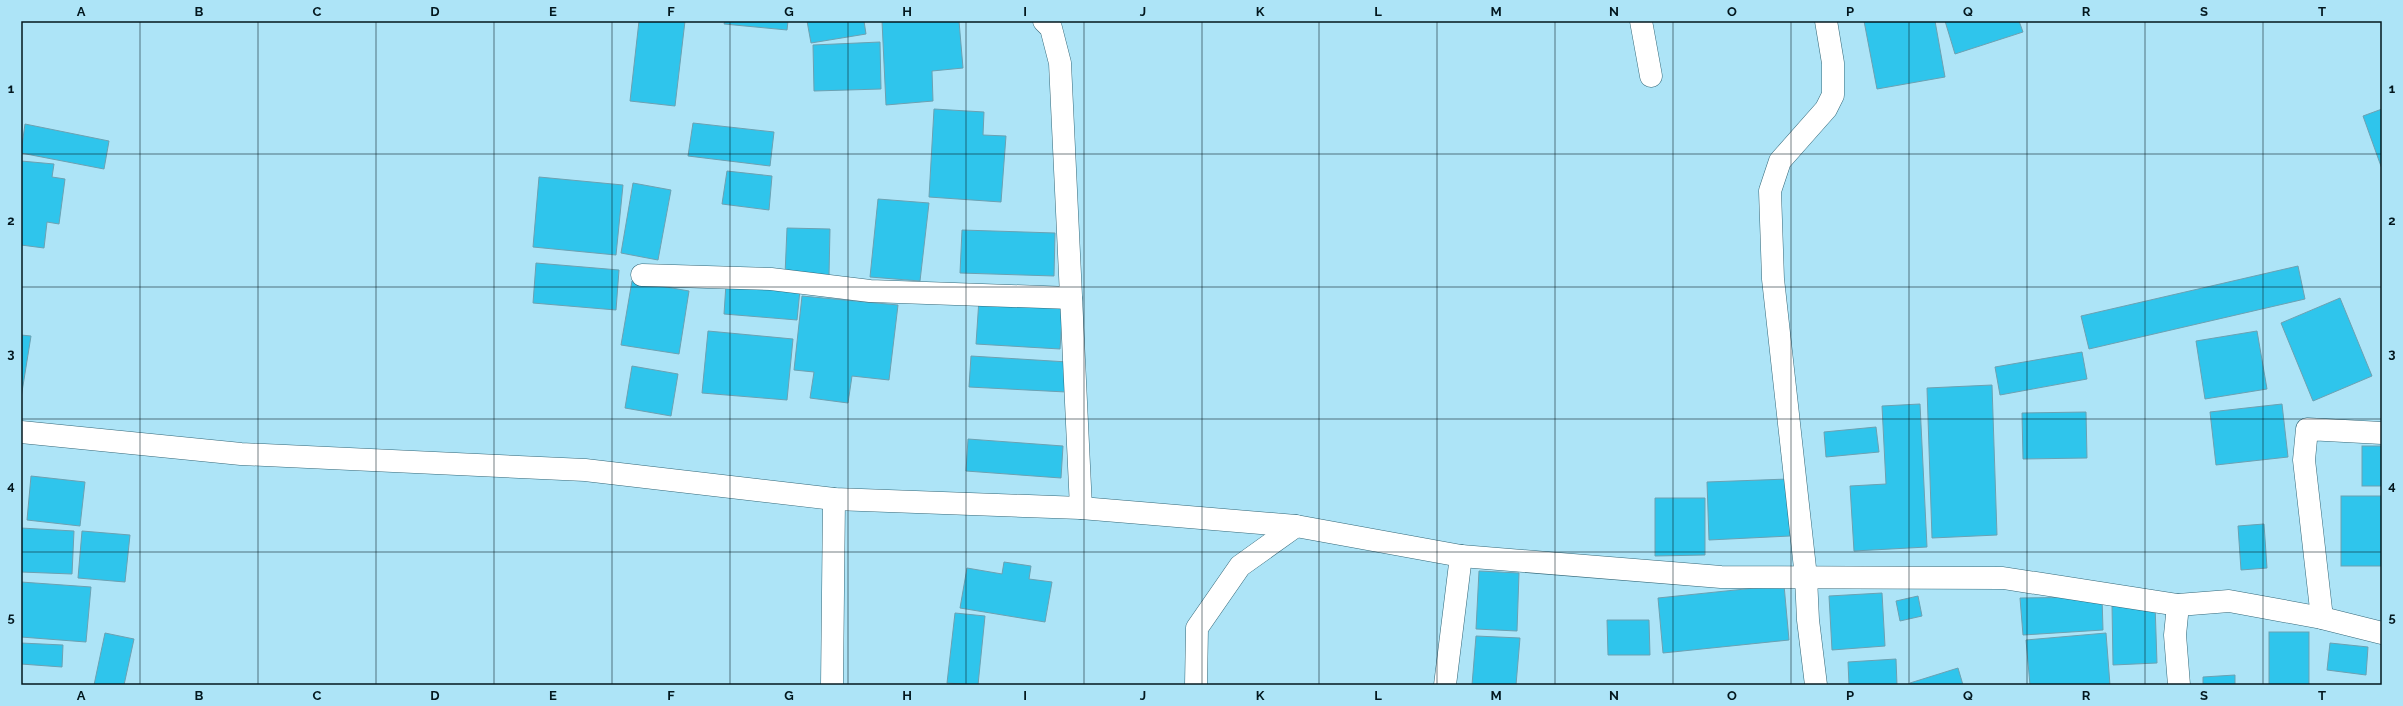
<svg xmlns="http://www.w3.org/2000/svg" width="2403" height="706" font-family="Raleway,sans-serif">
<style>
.building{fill:#2fc5ec;stroke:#6ca1b2}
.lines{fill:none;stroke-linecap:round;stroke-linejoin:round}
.minor-casing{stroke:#346879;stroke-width:23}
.minor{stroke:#fff;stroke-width:22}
.grid{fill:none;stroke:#03171e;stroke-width:1;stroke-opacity:0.55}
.neatline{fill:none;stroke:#03171e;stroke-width:1.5}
.grid-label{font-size:13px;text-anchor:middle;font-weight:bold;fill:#03171e}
</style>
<rect width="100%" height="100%" fill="#ade4f7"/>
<g class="building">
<path d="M639,21H685L675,106L630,101Z"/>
<path d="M725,21H788L787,30L724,24Z"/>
<path d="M807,21H864L866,34L811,43Z"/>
<path d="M882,21H959L963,68L932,71L933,101L886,105Z"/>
<path d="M1864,21H1935L1945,77L1877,89Z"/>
<path d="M1945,21H2019L2023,32L1955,54Z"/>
<path d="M880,42L881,89L814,91L813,45Z"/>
<path d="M934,109L984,112L983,135L1006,136L1001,202L929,197Z"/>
<path d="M2382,109V169L2363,116Z"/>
<path d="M693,123L774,132L770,166L688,156Z"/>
<path d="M25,124L109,141L104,169L21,153Z"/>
<path d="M21,161L54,164L52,177L65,179L59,224L47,222L44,248L21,245Z"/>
<path d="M727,171L772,176L769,210L722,204Z"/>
<path d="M539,177L623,185L616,255L533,247Z"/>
<path d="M633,183L671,190L658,260L621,253Z"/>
<path d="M878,199L929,203L920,281L870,277Z"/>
<path d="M787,228L830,229L829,276L785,275Z"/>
<path d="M962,230L1055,233L1054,276L960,273Z"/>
<path d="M536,263L619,270L616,310L533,303Z"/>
<path d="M2298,266L2305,299L2089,349L2081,316Z"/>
<path d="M632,281L689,291L679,354L621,345Z"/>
<path d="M726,284L800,290L797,320L724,314Z"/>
<path d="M802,296L898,305L889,380L852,376L848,403L810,398L814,372L794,370Z"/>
<path d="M2340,298L2372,376L2313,401L2281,323Z"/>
<path d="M979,299L1063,304L1060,349L976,344Z"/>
<path d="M708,331L793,339L787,400L702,393Z"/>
<path d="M2257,331L2267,389L2205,399L2196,341Z"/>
<path d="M21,335L31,336L21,398Z"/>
<path d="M2082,352L2087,379L2000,395L1995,367Z"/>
<path d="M971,356L1068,362L1066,392L969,387Z"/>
<path d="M632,366L678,374L671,416L625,408Z"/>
<path d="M1992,385L1997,535L1932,538L1927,388Z"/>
<path d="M1920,404L1927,547L1854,551L1850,486L1886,484L1882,406Z"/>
<path d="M2282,404L2288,457L2216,465L2210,412Z"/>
<path d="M2086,412L2087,458L2023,459L2022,413Z"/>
<path d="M1876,427L1879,452L1826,457L1824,432Z"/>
<path d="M968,439L1063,446L1061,478L966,471Z"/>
<rect x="2362" y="446" width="20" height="40"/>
<path d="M31,476L85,482L80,526L27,520Z"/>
<path d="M1788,479L1790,536L1709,540L1707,482Z"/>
<rect x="2341" y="496" width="41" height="70"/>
<path d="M1655,498H1705V555L1655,556Z"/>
<path d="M2264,524L2267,568L2241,570L2238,526Z"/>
<path d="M21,528L74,531L72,574L21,572Z"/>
<path d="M82,531L130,535L125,582L78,578Z"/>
<path d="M1004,562L1031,566L1029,579L1052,582L1045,622L960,608L967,568L1002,574Z"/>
<path d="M1479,571L1519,573L1517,631L1476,629Z"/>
<path d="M21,582L91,587L86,642L21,637Z"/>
<path d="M1784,585L1789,640L1663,653L1658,598Z"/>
<path d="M1882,593L1885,646L1832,650L1829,596Z"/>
<path d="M1918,596L1922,616L1900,621L1896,601Z"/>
<path d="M2102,597L2103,630L2023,635L2020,598Z"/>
<path d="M2155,604L2157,663L2113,665L2112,605Z"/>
<path d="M955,613L985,616L978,685L947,683Z"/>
<path d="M1607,620H1649L1650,655H1608Z"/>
<rect x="2269" y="632" width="40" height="53"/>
<path d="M105,633L134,639L124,685H94Z"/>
<path d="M2106,633L2110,685H2030L2026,640Z"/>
<path d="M1476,636L1520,638L1516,685H1472Z"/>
<path d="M21,643L63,645L62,667L21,664Z"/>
<path d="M2330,643L2368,647L2366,675L2327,670Z"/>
<path d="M1896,659L1897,685H1849L1848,662Z"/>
<path d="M1958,668L1963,685H1911L1910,683Z"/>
<path d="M2235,675V685H2203V677Z"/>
</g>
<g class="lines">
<g class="minor-casing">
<g id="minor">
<path d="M1044,21L1051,28L1060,63L1081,508"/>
<path d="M1641,21L1651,76"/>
<path d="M642,275L771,279L870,291L1071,298"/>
<path d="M21,432L241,454L585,470L834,499L1081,508L1296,526L1461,556L1721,577L2003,578L2178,605L2229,601L2322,618L2382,633"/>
<path d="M2178,605L2175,635L2179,685"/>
<path d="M2322,618L2304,460L2307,429L2382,433"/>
<path d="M832,685L834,499"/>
<path d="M1196,685L1197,628L1240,566L1296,526"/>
<path d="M1445,685L1461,556"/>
<path d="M1816,685L1808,620L1806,577L1773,279L1770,191L1780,161L1826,109L1833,95V63L1826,21"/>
</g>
</g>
<use href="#minor" class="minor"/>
</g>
<path class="grid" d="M140,21V685M258,21V685M376,21V685M494,21V685M612,21V685M730,21V685M848,21V685M966,21V685M1084,21V685M1202,21V685M1319,21V685M1437,21V685M1555,21V685M1673,21V685M1791,21V685M1909,21V685M2027,21V685M2145,21V685M2263,21V685M21,154H2382M21,287H2382M21,419H2382M21,552H2382"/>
<rect width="2403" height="706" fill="none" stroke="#ade4f7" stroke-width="44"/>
<rect x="22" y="22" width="2359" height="662" class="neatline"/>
<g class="grid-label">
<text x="81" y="16">A</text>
<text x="199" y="16">B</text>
<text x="317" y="16">C</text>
<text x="435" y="16">D</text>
<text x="553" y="16">E</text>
<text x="671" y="16">F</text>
<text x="789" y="16">G</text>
<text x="907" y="16">H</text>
<text x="1025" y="16">I</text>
<text x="1143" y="16">J</text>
<text x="1260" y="16">K</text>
<text x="1378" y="16">L</text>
<text x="1496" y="16">M</text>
<text x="1614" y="16">N</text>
<text x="1732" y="16">O</text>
<text x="1850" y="16">P</text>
<text x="1968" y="16">Q</text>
<text x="2086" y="16">R</text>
<text x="2204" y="16">S</text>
<text x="2322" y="16">T</text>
<text x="11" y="93">1</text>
<text x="2392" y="93">1</text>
<text x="11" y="225">2</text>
<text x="2392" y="225">2</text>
<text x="11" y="358">3</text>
<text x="2392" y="358">3</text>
<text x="11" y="490">4</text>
<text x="2392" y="490">4</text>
<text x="11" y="622">5</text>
<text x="2392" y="622">5</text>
<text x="81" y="700">A</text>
<text x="199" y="700">B</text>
<text x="317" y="700">C</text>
<text x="435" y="700">D</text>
<text x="553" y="700">E</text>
<text x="671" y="700">F</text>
<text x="789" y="700">G</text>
<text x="907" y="700">H</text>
<text x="1025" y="700">I</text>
<text x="1143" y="700">J</text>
<text x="1260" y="700">K</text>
<text x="1378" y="700">L</text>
<text x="1496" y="700">M</text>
<text x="1614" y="700">N</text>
<text x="1732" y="700">O</text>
<text x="1850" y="700">P</text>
<text x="1968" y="700">Q</text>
<text x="2086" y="700">R</text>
<text x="2204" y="700">S</text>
<text x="2322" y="700">T</text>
</g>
</svg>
